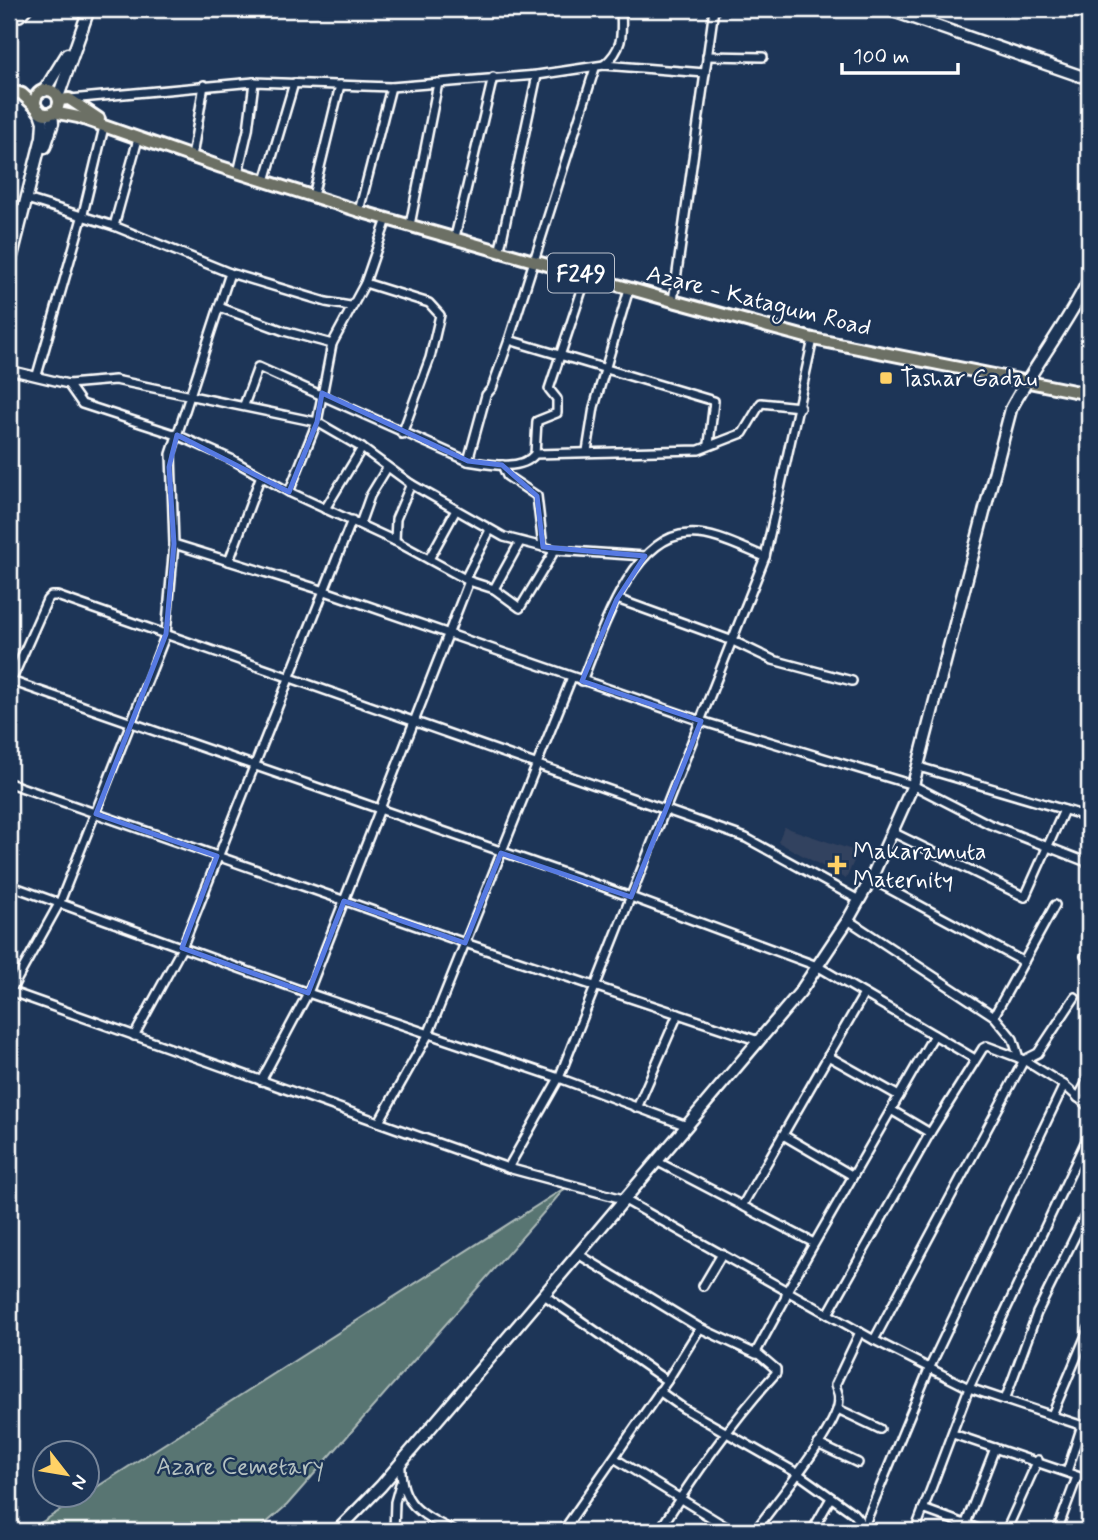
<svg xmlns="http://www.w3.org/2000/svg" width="1098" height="1540" font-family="Mynerve,sans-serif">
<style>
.built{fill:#33425e}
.green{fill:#597572;stroke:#acbab8;stroke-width:2}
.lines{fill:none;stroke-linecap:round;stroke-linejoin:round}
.street-casing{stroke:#fff;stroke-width:12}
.secondary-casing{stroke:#fff;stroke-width:15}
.primary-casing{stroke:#fff;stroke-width:16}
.street{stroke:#1d3557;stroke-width:7}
.secondary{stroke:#1d3557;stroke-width:10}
.primary{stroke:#6c7065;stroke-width:10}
.marked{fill:none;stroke:#567ae2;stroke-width:5;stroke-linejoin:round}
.poi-dot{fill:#ffd166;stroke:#1d3557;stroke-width:2.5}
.labels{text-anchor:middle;stroke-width:5;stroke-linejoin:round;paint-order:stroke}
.shield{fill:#1d3557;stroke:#bbc2cd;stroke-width:2}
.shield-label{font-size:23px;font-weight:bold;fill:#fff}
.street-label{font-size:24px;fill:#fff;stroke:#1d3557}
.poi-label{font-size:24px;fill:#fff;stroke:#1d3557;text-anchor:start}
.park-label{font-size:24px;fill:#b4c1c0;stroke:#1d3557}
</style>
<rect width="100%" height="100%" fill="#1d3557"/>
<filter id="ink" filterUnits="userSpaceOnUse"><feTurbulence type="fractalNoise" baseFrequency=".0143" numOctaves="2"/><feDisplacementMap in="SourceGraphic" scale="14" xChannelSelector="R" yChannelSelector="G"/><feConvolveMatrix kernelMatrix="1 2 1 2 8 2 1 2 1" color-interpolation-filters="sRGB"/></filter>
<g filter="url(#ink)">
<path class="built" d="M784,827L858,852L846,879L778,842Z"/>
<path class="green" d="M566,1187L287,1505L257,1531H28Z"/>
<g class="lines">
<g class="street-casing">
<g id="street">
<path d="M9,14L20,17L28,9"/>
<path d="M707,56L763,57"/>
<path d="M604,65C624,48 622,34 621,9"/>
<path d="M70,99L254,82L391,87L537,75L604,65L705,73"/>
<path d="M192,157L204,85"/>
<path d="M238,173L248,130L254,82"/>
<path d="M265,181L294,83"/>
<path d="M313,196L340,85"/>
<path d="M30,200L114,226L230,273L171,454L174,544L325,591L701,721L913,785L989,824L1089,863"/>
<path d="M9,206L23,211"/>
<path d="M359,211L391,87"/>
<path d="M410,225L438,83"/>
<path d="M114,226L138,139"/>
<path d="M455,237L493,77"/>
<path d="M500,249L537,75"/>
<path d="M230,273L326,302L350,306"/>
<path d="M365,283L429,303L440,315L430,358L402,434"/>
<path d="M673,301L714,9"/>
<path d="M219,307L284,331L332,344"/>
<path d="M509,340L714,401L709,444"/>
<path d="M9,370L68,384L115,380L317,422L362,448L411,484L504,537L555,550L645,556"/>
<path d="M37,375L82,218L104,127"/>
<path d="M68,384L82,404L177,435L231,459L289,492L395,541L469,581L494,589L520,542"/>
<path d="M244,405L258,367L468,461C487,464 521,472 535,454L699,450L743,433L761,403L800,407"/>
<path d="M587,451L594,407L629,289"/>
<path d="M535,454L537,421L557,413V399L549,389L587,275"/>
<path d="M468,461L486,395L492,388L509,340L595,68"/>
<path d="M502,465L507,476L537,496L543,547"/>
<path d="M289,492L317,422L332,344L365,283L387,219"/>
<path d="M325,509L362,448"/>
<path d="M360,524L370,496L387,468"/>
<path d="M395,541L396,519L411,484"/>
<path d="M429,559L456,510"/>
<path d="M229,561L260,478"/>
<path d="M465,579L490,530"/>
<path d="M494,589L520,608L555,550"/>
<path d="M617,599L733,641L773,660L852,681"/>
<path d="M11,681L601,886L817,966L975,1059"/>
<path d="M582,681C600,637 631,536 688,534C714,532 742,548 765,557"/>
<path d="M9,686L47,600L51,596H57L746,838L859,900"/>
<path d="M919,767L1089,817"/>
<path d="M9,783L465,943L759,1041"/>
<path d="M892,832L1025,897L1064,810"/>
<path d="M871,879L1024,962"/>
<path d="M9,885L308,993L559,1078L687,1126"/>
<path d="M848,920L994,1016L1013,1039L1019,1058"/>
<path d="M1085,956L1089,958"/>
<path d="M9,991L508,1168L623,1199L874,1340L969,1388L1089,1428"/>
<path d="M10,992L60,902L166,634L174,544"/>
<path d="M994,1016L1055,905"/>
<path d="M134,1036L182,948L352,520"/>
<path d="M828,1056L899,1096"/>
<path d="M1024,1060L1038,1053L1075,997"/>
<path d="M261,1081L308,993L469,581"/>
<path d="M1078,1098L1089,1078"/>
<path d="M637,1108L678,1014"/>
<path d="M891,1110L930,1133"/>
<path d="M379,1122L428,1035L572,677"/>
<path d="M783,1135L853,1176"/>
<path d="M658,1162L814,1243"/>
<path d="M508,1168L559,1078L765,557L813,339"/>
<path d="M742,1206L864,994"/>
<path d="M578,1254L700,1328L756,1354"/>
<path d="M703,1286L722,1254"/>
<path d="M544,1295L667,1381"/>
<path d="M828,1314L930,1133L983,1048L987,1046L1024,1060L1064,1085L1089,1107"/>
<path d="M874,1340L1024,1060"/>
<path d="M659,1391L683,1408L797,1473L853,1513L859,1520L861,1531"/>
<path d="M1005,1400L1037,1313L1089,1208"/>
<path d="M838,1409L880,1429"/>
<path d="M1052,1415L1089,1328"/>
<path d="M953,1434L1089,1480"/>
<path d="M818,1444L858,1463"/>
<path d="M614,1458L733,1531"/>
<path d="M401,1462C399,1504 420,1514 454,1531"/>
<path d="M1067,1472L1082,1425"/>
<path d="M923,1509L984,1531"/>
<path d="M394,1531L395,1502L400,1484"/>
<path d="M563,1531L667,1381L700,1328"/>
<path d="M659,1531C694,1476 731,1422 776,1373V1369L756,1352L785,1299L787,1291L934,1035"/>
<path d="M755,1531C775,1503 831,1436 838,1406C840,1397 838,1393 835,1385L860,1332"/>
<path d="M812,1531L831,1498"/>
<path d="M862,1531L929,1369L1064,1085"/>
<path d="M915,1531L969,1388L1089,1134"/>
<path d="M963,1531L995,1448"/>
<path d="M1006,1531L1038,1460"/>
<path d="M1057,1531L1077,1477"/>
</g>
</g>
<g class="secondary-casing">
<g id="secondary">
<path d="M887,9L1089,79"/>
<path d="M44,91L67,54"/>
<path d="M58,97L89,9"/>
<path d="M45,147L53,123L52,113"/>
<path d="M9,268L42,137L43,122L39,110"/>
<path d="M337,1531L381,1486L525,1317L800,992L848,920L871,879L913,785L1011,409C1035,364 1067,325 1089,279"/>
</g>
</g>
<g class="primary-casing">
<g id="primary">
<path d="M9,90L22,94L37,108"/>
<circle cx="47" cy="102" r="12"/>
<path d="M59,100L69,99L99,119"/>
<path d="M53,112L78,117L221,167L359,211L673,301L813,339L1089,394"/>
</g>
</g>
<use href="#street" class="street"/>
<use href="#secondary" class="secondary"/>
<use href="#primary" class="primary"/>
</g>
</g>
<path class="marked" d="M322,393L468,461L502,465L537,496L543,547L645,556L617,599L582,681L701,721L631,897L501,853L465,943L344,901L308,993L182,948L217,856L96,814L166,634L174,544L169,467L177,435L289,492L317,422Z"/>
<g class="poi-dot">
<rect x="879" y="371" width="14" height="14" rx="3.5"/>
<path d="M833.5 854.5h7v7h7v7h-7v7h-7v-7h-7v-7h7z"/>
</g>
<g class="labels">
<rect class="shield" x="548" y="253.5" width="66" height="39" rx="5"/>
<g class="shield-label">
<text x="581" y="281">F249</text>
</g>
<g class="street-label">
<text transform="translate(759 300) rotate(14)" y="8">Azare - Katagum Road</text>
</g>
<g class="poi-label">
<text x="900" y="386">Tashar Gadau</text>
<text x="853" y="859">Makaramuta<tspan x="853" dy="28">Maternity</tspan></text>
</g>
<g class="park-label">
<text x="240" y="1474">Azare Cemetary</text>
</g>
</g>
<rect width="1098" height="1540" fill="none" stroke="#1d3557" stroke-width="35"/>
<rect x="18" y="18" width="1063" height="1505" fill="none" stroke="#fff" stroke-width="2.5" filter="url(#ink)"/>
<g transform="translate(66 1474) rotate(121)"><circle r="33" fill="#1d3557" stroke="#77869a" stroke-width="2"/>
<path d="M0-5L12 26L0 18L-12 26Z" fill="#ffd166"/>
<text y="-10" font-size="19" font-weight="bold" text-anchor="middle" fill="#ffffff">N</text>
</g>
<path d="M842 63v10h116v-10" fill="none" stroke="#ffffff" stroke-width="3.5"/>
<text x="853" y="63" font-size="21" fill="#ffffff" stroke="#1d3557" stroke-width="5" paint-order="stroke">100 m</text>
</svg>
